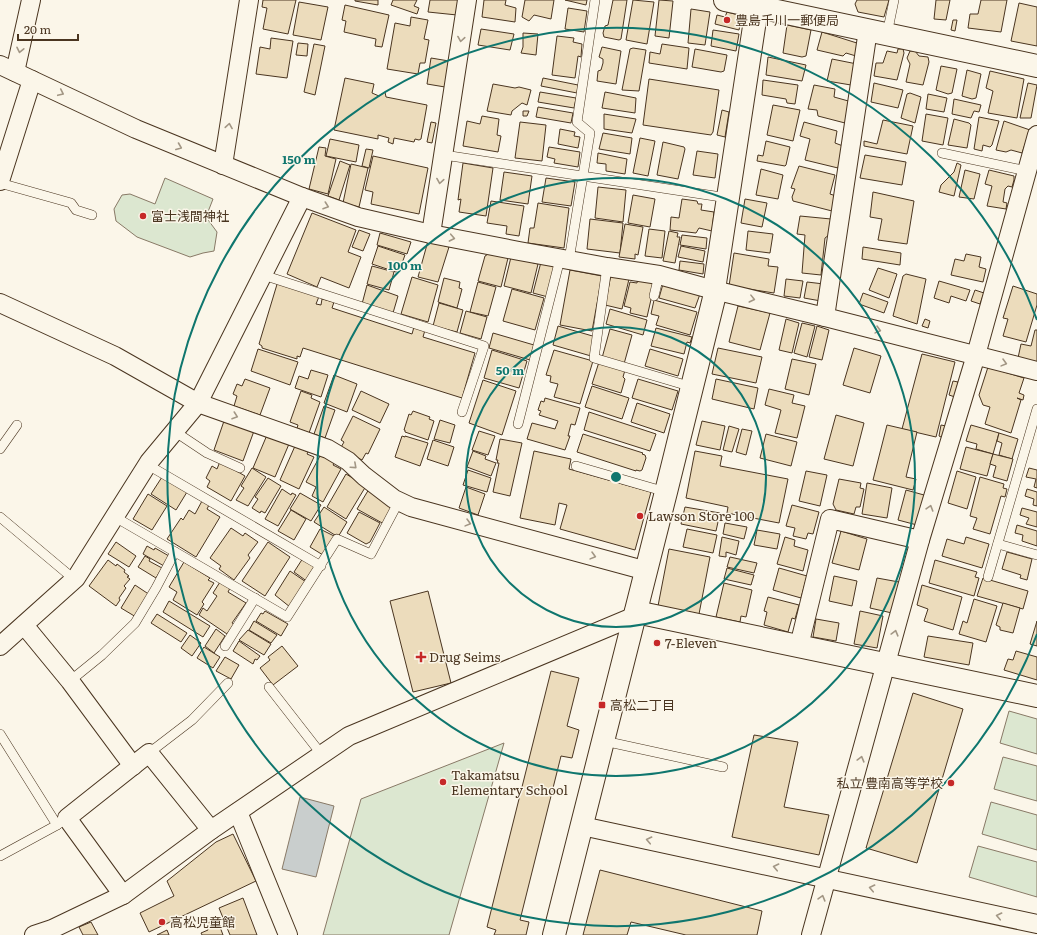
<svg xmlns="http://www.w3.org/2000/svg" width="1037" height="935" font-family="Literata,'Noto Sans JP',serif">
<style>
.green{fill:#dce7d0;stroke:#887966}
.water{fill:#c9cecd;stroke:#887966}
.building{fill:#ecdcbc;stroke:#4a3520}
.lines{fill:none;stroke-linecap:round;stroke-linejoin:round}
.service-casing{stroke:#4a3520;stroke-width:10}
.minor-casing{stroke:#4a3520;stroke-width:20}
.tertiary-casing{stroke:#4a3520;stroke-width:24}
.service{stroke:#fbf6e9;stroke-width:9}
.minor{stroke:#fbf6e9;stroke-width:18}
.tertiary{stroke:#fbf6e9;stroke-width:22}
.oneway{stroke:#a29684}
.ring{fill:none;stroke:#0f766e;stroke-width:2}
.poi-dot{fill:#c62828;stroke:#fbf6e9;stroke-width:1.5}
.labels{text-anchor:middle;stroke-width:3;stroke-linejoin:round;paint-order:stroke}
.poi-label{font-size:13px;fill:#4a3520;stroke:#fbf6e9;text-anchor:start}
.centre{fill:#0f766e;stroke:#fbf6e9;stroke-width:2}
.ring-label{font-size:12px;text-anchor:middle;font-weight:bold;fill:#0f766e;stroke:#fbf6e9;stroke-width:3;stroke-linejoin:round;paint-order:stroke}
</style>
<rect width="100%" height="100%" fill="#fbf6e9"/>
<g class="green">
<path d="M165,178L213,199L206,217L217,232L214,251L203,253L190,257L137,237L116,221L114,209L122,195L130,194L155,204Z"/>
<path d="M1009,711L1037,719V754L1000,743Z"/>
<path d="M504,743L449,935H323L361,799Z"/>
<path d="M1003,757L1037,766V801L994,789Z"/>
<path d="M991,802L1037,815V850L982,834Z"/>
<path d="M978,846L1037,862V897L969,877Z"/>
</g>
<path class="water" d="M300,797L334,806L316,877L282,869Z"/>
<g class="building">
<path d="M263,0H296L288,34L263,29L267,8L262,7Z"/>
<path d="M355,0H378V5L355,1Z"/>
<path d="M393,0H417L414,6L419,8L417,14L391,5Z"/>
<path d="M430,0H458L457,15L428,12Z"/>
<path d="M484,0H506L505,5L516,8L515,22L482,17Z"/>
<path d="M525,0H554L551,19L534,15L529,21L522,17Z"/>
<path d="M565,0H587L586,5Z"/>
<path d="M613,0H627L621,39L619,40L604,37L603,33L605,26L608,25Z"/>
<path d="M633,0L654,2L647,44L626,40Z"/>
<path d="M659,0L673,1L669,38L655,36Z"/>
<path d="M857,0H889L884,17L858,12L855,4Z"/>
<path d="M936,0H950L946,20L934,19Z"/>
<path d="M981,0H1007L1001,32L968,28L970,14H978Z"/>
<path d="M299,2L328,7L321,40L293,35Z"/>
<path d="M1019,3L1037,7V46L1011,41Z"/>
<path d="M345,5L389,15L382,47L375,46L376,39L344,32L346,21L342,20Z"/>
<path d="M568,8L587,11L584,32L565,29Z"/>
<path d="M691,9L710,12L705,45L688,43Z"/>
<path d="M727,12L742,16L739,30L715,24L717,15L725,17Z"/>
<path d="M411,17L428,20L424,39L429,40L425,63H420L418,74L387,69L395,23L410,26Z"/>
<path d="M953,20H957L955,31L951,30Z"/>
<path d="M787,25L811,30L806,56L802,57L783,53Z"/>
<path d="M481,29L514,34L510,50L478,45Z"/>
<path d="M713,30L739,34L736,51L711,46Z"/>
<path d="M822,32L860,44L856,56L846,53L843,56L817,50Z"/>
<path d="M523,33L538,34L536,55L521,53L523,47Z"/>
<path d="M557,36L574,38L573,42L582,44L581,57L578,56L575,78L552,75Z"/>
<path d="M271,38L293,41L287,78L256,74L260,47L270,49Z"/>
<path d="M298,43L308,44L307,56L296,55Z"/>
<path d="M314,44L325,46L315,95L304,92Z"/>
<path d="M662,44L689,48L687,69L649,63L650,52L660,54Z"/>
<path d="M602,47L621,51L616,84L597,81L598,71L601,70L603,63V59L599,57Z"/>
<path d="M633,48L646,50L639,91L622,90L630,49Z"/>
<path d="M695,49L727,55L724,71L721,72L692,67Z"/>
<path d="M898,49H903L904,53L897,80L874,76L876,63H883L887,51L897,53Z"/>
<path d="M910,51H915L919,56L928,57L929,62L923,85L906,82L910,64L907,58Z"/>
<path d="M768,57L806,65L802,81L766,75Z"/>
<path d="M431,58L449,61L445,87L427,84Z"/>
<path d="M832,59L857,64L851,85L827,81Z"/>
<path d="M941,66L957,69L952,93L948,94L936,90Z"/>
<path d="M967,70L981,74L976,98L972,99L962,96Z"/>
<path d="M990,71L1024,79L1017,118L988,113L993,91L986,88Z"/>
<path d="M345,78L374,84L372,93L379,96L385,92L386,97L427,105L421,139L419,140L415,139L414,142L394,138L393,144L388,142L389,138L378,135V139L334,130Z"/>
<path d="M543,78L578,85L577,93L541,86Z"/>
<path d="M649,79L719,90L713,132L711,135L643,125Z"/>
<path d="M763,80L798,85L795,104L787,103L786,99L762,95Z"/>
<path d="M874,83L903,90L898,108L871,102Z"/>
<path d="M1028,83L1037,85L1031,118H1020Z"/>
<path d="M493,84L515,88L519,87L531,90L527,105L522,103L512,111L511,115L487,111Z"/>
<path d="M814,85L835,89L834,97L852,102L845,123L818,116L817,110L808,109Z"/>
<path d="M540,92L576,98L574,108L538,102Z"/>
<path d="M605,92L636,98L635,113L602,108Z"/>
<path d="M910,93L921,97L915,123L901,118L907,94Z"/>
<path d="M928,94L947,98L944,112L926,109Z"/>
<path d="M954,99L981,105L979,112L974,111L971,118L952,114Z"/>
<path d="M773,105L800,110L793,141L767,135Z"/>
<path d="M538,107L573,113L571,123L536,117Z"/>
<path d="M722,110L729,112L725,137L717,135Z"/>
<path d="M523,111H529L527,116H523Z"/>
<path d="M604,114L636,119L632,133L604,129Z"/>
<path d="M926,114L948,118L943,145L922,141Z"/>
<path d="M482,116L499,119L497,135L501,136L498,152L463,146L467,121L480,124Z"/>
<path d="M979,117L999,121L992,145L990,147L983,145L982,151L974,149Z"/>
<path d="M954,119L969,123L971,125L967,148L948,145Z"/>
<path d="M883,120L913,126L907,154L864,146V141L877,144Z"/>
<path d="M1004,121L1030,130L1022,153L1011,150L1006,152L996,150Z"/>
<path d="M431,122L436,123L432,143L427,142Z"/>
<path d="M520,122L546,125L542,161L515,158Z"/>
<path d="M804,122L837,131L835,143L843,146L838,168L805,160L810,139L800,136Z"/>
<path d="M560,129L575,132L574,136L580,137L578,148L558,144Z"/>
<path d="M603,133L632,138L630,154L599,149Z"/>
<path d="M640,138L655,141L648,176L633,173Z"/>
<path d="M330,139L359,145L356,162L326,156Z"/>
<path d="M766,141L790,147L786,165L785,166L757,161L758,155L763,156Z"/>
<path d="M663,142L684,147L685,149L678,179L657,175Z"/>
<path d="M319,147L326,148L325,156L336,159L328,194L309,189Z"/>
<path d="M549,147L580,152L578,167L554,163L555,159L547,157Z"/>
<path d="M366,149L373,150L369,168L362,166Z"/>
<path d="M697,151L718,154L715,178L693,175Z"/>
<path d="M598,153L627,159L625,174L606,171V164L597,163Z"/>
<path d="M865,155L906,162L902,185L860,178Z"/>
<path d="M373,156L428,168L419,214L371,204L373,192L365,190Z"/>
<path d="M340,161L350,165L339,200L328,196Z"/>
<path d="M463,163L493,168L486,216L459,212L461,199L458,200Z"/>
<path d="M957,163L961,165L954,196L939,192L941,185L954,172Z"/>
<path d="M351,164L368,168L359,207L343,203Z"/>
<path d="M799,166L835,175L830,194L836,196L832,211L793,201L792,197L795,189L791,188Z"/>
<path d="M761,169L783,175L778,199L756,195Z"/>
<path d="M965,170L980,174L974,199L959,197Z"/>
<path d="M989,170L1014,176V180L1012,187L1008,186L1005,189L1003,202L1007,203L1006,209L987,206L992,186L985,184Z"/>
<path d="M504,172L532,176L528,204L500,200Z"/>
<path d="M546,178L575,182L571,206L542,202Z"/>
<path d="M598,187L626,190L623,222L595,218Z"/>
<path d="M873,192L914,201L907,244L878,240L882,219L870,217Z"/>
<path d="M633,195L655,199L650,227L628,223Z"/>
<path d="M682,199L697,201L698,204H702L701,210L714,212L712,231L699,228L696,233L670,230L671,217L679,218Z"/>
<path d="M745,199L767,203L762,227L741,223Z"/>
<path d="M491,201L524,206L519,236L506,234L507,226L487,223Z"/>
<path d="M538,203L569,208L564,248L528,243L530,228H534Z"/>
<path d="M312,213L356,230L348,252L361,257L349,288L321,277L317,287L287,274Z"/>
<path d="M800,216L831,219L829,235L825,238L821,275L802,273L805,235L797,234Z"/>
<path d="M590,219L623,223L620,253L587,249Z"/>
<path d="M625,224L643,227L638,255L635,254V259L619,257Z"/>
<path d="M649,229L665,231L662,258L645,256Z"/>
<path d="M359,230L370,234L363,251L352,247Z"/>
<path d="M669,231L678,233L677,237H680L675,263L663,261Z"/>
<path d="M748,231L773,234L770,253L746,250Z"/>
<path d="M380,233L411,242L407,254L377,245Z"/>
<path d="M682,235L707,238L706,249L680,245Z"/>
<path d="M428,241L449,247L438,282L418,277Z"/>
<path d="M378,246L405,255L401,266L399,265L396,272L372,264Z"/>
<path d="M681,246L705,251L703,262L678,257Z"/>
<path d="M863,247L901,253L900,265L862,259Z"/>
<path d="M490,253L508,258L501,287L478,281L485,256Z"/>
<path d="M734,253L769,259L768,266L778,267L774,293L729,286Z"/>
<path d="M966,254L981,257L979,267L986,269L983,282L951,275L955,259L964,261Z"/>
<path d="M511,257L538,264L531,293L504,286Z"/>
<path d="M680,261L704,264L703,274L679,270Z"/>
<path d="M541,262L555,265L548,297L533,293Z"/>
<path d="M372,266L394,272L389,290L367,284Z"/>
<path d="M878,268L897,274L889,298L869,290Z"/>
<path d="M570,270L602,276L592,331L560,325Z"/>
<path d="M906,274L926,279L917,324L893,316L903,276Z"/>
<path d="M611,275L629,279L622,309L605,305Z"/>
<path d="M412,277L438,285L428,322L401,314Z"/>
<path d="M444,278L460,282L459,288L462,289L457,308L438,302Z"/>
<path d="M638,278L655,282L647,317L630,313L631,308L624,306L630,282L637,283Z"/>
<path d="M786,279L803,281L800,298L784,296Z"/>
<path d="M278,281L320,294L316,304L321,305L322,299L334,302L332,308L412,334L414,327L425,330L423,337L475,353L462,398L303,348L300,357L297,356V359L262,348V346L259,344Z"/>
<path d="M939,281L970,290L966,301L951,296L949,303L934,298Z"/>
<path d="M478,282L496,287L488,316L470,312Z"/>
<path d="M807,282L824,284L821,301L804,298Z"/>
<path d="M663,284L700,294L695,308L659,298Z"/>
<path d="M367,285L398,296L393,313L362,304Z"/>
<path d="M1013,286L1037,294V305L1026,342L1003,336L1008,319L1003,318Z"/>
<path d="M512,289L544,298L535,330L503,321Z"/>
<path d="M975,290L984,293L980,304L971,301Z"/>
<path d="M863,293L888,302L884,313L859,304Z"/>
<path d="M654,300L697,312L690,335L656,325L659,316L651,314Z"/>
<path d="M439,303L463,310L457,332L433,326Z"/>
<path d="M738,306L770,313L760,350L729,342Z"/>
<path d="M610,309L647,320L643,335L606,324Z"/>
<path d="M466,311L487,317L481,339L460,333Z"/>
<path d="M786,319L799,323L792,353L779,350Z"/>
<path d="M925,319L930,321L928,328L922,326Z"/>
<path d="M802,323L815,326L807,357L794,353Z"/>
<path d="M558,326L596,337L591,356L553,345Z"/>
<path d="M817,326L829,330L822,360L809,357Z"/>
<path d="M656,328L692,337L690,343L687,342L684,354L651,346Z"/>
<path d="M610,329L632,335L624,364L602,358Z"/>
<path d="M1035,330H1037V362L1018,358L1021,344L1031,346Z"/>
<path d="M493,333L534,345L530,360L489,348Z"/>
<path d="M718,348L762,357L756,383L712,374Z"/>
<path d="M854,348L881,356L870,393L843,385Z"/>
<path d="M258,349L298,362L290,385L251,371Z"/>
<path d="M650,349L683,359L678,376L645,366Z"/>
<path d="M492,350L527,361L519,388L484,378Z"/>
<path d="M554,350L593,361L580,404L554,397L558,384L550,382L551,376L546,375Z"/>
<path d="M922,354L955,362L936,437L902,429Z"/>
<path d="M792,359L816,364L809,395L785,389Z"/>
<path d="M599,362L625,370L623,377L625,379L621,393L592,384Z"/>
<path d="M988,367L1024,378L1019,393L1024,395L1023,400L1017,398L1021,400L1011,433L985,424L990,407L983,405L979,395Z"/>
<path d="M311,370L328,375L321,397L295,388L299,376L308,379Z"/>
<path d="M334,375L357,384L347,412L324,403Z"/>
<path d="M245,379L270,388L260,415L234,406L237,396L233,394L237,384L242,386Z"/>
<path d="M638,379L678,391L672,410L632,398Z"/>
<path d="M716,379L758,388L754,409L712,399Z"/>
<path d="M483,380L516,391L502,435L469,423Z"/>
<path d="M953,381L958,382L955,397L949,395Z"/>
<path d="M592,386L629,398L622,419L585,407Z"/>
<path d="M769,389L794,395L792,403L805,406L797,438L775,433L781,410L765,405Z"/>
<path d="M301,391L312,395L311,398L320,402L309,433L297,428L298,425L290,422Z"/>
<path d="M361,391L389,404L380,423L352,410Z"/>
<path d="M545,398L580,408L575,425L571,424L568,436H570L565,450L527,439L532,423L555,429L558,421L539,415L541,411L538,410L541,401L544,402Z"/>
<path d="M637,403L670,414L664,433L631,422Z"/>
<path d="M324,406L335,410L325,438L314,434Z"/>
<path d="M413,411L430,417L429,419L434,421L428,440L405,432V430H404L409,414L411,415Z"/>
<path d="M589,412L656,434L650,451L584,430Z"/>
<path d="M836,415L864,423L853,466L824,459Z"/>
<path d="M353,416L380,429L368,454L366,453L362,460L340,449L344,442L341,440Z"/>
<path d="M440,420L455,425L450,443L434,439Z"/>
<path d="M224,421L254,431L243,461L214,450Z"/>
<path d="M702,421L725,426L720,450L696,445Z"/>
<path d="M887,425L917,432L906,477L916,479L913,490L873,480Z"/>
<path d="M941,425L946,426L943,438L939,436Z"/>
<path d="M971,425L999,433L993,454L976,449L977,444L966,441Z"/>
<path d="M729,426L739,429L732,452L723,450Z"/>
<path d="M742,429L752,431L746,455L736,452Z"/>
<path d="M479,431L495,436L488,455L472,450Z"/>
<path d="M999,433L1018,439L1012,459L999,455L1002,443L997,441Z"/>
<path d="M583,434L643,453L642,454L645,455L646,458L642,470L640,471L636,470V471L577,452Z"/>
<path d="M766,434L797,442L791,466L760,458Z"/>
<path d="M267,435L289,444L275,477L253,468Z"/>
<path d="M402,436L405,437V436L428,443L420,466L395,457Z"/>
<path d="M500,439L522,443L510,496L493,492L499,463H497L498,460H496Z"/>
<path d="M433,440L454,447L448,466L427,459Z"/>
<path d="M295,446L308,452L307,454L314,457L299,489L280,480Z"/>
<path d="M966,447L993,454L987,476L960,469Z"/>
<path d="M473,451L486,456L485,459L496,463L491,476L467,467Z"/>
<path d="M534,451L571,459L569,469L651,492L635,550L560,529L567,505L559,503L555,525L520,518Z"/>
<path d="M695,451L722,456L720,466L788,479L779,523L727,513L728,507L686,498Z"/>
<path d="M321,454L335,462L333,465L341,469L323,502L312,496L316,487L306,482Z"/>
<path d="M993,454L1013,459L1007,481L993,477L996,466L990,464Z"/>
<path d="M221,459L233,469L245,476L231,501L207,487L210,481L206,478L212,466L217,469Z"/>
<path d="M252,468L266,477L248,506L236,500L244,488L241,486Z"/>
<path d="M1029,468L1037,470V488L1034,487L1036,479L1026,477Z"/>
<path d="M468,470L491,478L487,492L463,485Z"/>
<path d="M806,471L827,475L820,506L799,501Z"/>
<path d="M957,471L976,477L967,509L948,503Z"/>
<path d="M346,474L366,486L346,519L327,507Z"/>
<path d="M162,477L187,492L176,510L151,494Z"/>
<path d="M980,477L1004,484L1003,488L1007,489L1005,497L1001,496L990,534L973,529L977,518L970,516Z"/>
<path d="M268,478L281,486L265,513L261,511L260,513L252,508L258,499L255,497Z"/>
<path d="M839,479L861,483L860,488L864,489L860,507H856L854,514L836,510L833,504Z"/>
<path d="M867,483L892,488L887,518L862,514Z"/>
<path d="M466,487L485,494L478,515L459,508Z"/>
<path d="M282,489L291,495L292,493L296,495L278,526L265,519Z"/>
<path d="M369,489L395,504L384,524L357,509Z"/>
<path d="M1027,489L1037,492V506L1033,505L1034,499L1025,496Z"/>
<path d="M906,490L924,495L917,525L898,520Z"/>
<path d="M300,493L321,505L311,521L290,509Z"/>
<path d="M148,494L167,506L152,530L133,519Z"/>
<path d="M202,501L209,505L207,509L220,517L196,557L167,539L181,518L183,520L189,510L195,514Z"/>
<path d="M792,505L819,512L813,534L808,533L806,539L793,536L795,528L786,526Z"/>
<path d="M324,507L347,522L338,537L314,522Z"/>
<path d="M685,507L720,513L716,531L681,524Z"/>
<path d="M1022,508L1037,512V527L1026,524L1029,518L1020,515Z"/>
<path d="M291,510L306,519L294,540L278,531Z"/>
<path d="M359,512L380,523L370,542L366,544L347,533Z"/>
<path d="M725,523L747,527L744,539L723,534Z"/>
<path d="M1017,525L1037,531V546L1022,541L1023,535L1015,533Z"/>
<path d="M231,528L243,536L245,533L258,542L248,555L250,558L234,580L219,569L221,566L210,558Z"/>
<path d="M320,529L334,536L323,555L310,547Z"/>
<path d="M687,529L717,535L713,553L683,547Z"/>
<path d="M757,530L780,534L777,549L754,545Z"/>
<path d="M841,531L867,539L859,570L832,563Z"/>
<path d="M722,537L739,541L736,555L726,552V557L719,556Z"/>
<path d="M785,537L795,540L794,546L808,550L803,571L777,564Z"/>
<path d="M966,537L989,544L982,568L942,556L947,539L964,544Z"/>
<path d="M116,542L136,556L129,567L108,554Z"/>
<path d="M268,542L290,557L265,596L242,581Z"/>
<path d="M147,546L154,550L155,548L169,556L164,566L143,554Z"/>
<path d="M669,549L710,557L699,614L658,606Z"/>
<path d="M1007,552L1032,559L1027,580L1020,578L1021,575L1002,569Z"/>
<path d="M145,556L150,559L149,561L162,568L156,578L138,567Z"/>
<path d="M730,557L757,563L754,573L727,567Z"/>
<path d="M303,558L317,568L308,582L294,572Z"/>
<path d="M108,560L116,566L117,564L125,570L124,572L129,576L127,577L130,579L124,586L126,588L119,598L120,600L116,606L89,586Z"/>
<path d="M935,560L977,572L975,577L979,578L974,596L929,583Z"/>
<path d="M184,562L210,578L208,580L214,583L202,602L204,604L197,615L173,600L177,592L169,587Z"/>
<path d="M727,568L754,575L751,585L724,579Z"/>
<path d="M779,568L807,576L801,598L773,590Z"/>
<path d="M290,571L306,582L290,607L275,595Z"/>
<path d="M834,576L857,581L852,606L829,601Z"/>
<path d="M877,578L899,582L892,613L870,608Z"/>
<path d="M983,578L1028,591L1023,609L977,596Z"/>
<path d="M220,582L230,588L228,592L246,603L232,623L234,624L227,634L199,615L203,608L207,611L217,596L213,593Z"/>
<path d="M724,583L752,590L746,617L741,616L740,622L716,617Z"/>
<path d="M135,585L150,595L136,617L121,608Z"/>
<path d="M922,585L962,597L953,630L924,621L928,609L917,605Z"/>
<path d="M428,591L451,683L413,692L390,601Z"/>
<path d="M768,597L799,605L795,619L792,618L788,632L764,625L767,612L764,611Z"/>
<path d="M974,599L997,606L986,642L959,634L963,621L967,623Z"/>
<path d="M169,601L210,626L203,637L163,612Z"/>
<path d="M1003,603L1020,608L1013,633L1000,630V627L996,625Z"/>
<path d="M265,611L288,624L281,636L256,621L261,613L263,614Z"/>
<path d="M860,611L883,616L877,648L854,644Z"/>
<path d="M157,614L187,633L181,642L151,623Z"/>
<path d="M816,619L839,623L836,641L813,637Z"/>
<path d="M254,621L277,635L271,643L249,630Z"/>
<path d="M1037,621V646L1030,644Z"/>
<path d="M216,629L225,636L214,653L205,646Z"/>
<path d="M248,630L271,644L264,655L239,640Z"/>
<path d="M190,635L201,643L192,656L181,648Z"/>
<path d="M928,636L973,643L969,665L924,657Z"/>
<path d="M239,641L260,656L257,660L255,659L253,664L233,651Z"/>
<path d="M282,646L298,666L273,685L260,668L270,660L268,657Z"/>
<path d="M204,647L220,657L213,668L197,658Z"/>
<path d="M1016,651L1037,657V680L1004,670L1008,659L1013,660Z"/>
<path d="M225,657L239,665L231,679L216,671Z"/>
<path d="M551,671L579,678L567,726L579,730L572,758L561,756L520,920L529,922L526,935H494L496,930L487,927Z"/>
<path d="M913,693L963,709L917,863L866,848Z"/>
<path d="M754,735L798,742L784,807L829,815L819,855L732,837Z"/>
<path d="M233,834L256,881L149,932L140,913L174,896L167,881L216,842Z"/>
<path d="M600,870L762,911L757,935H686L631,922L627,935H583Z"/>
<path d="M243,898L257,935H230L219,908Z"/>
<path d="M217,919L223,935H202L201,933L208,930L205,924Z"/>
<path d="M91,922L98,935H83L79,927Z"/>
<path d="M167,930L169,935H157Z"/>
</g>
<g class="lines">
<g class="service-casing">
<g id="service">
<path d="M887,34L894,0"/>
<path d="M942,153L1027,171"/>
<path d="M444,155L728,198"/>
<path d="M0,183L71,203L76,210L92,215"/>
<path d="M569,260L590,133L577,122L595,0"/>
<path d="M607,267L594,358L692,387"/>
<path d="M263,275L484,346L462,412"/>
<path d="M654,296L659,275"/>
<path d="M518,424L560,259"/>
<path d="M174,431L207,453L240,468"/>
<path d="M0,449L17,425"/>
<path d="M148,465L321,566"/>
<path d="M576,466L666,492"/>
<path d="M0,517L75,580"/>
<path d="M115,517L287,617L337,539L371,554L399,501"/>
<path d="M998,544L1037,555"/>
<path d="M988,577L1037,409"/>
<path d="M225,646L255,598"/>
<path d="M70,681L102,655L135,623L156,588L175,552"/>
<path d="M269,687L322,755"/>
<path d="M0,734L57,825L67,818"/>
<path d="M604,741L723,767"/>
<path d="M149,753L192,720L228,683"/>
<path d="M0,856L57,825"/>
</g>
</g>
<g class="minor-casing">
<g id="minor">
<path d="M0,65L136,129L302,197L358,217L431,234L519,251L607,267L659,275L714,290L825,317L1037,371"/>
<path d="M15,72L31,0"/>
<path d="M223,165L249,0"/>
<path d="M0,181L32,80"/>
<path d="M431,234L467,0"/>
<path d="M0,303L115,356L198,403L328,449L348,461L364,476L394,499L411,507L647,571"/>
<path d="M825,317L868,30"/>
<path d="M24,625L70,681L133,766"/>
<path d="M0,646L76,578L149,462L198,403L302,197"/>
<path d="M799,646L830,519L920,540"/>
<path d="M238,812L288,935"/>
<path d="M582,826L1037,924"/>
<path d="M123,895L67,818L149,753L211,830"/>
<path d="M34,935L52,929L123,895L211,830L349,736L635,616"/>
<path d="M811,935L920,540L976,355L1037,135"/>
</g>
</g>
<g class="tertiary-casing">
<g id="tertiary">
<path d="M725,0L1037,66"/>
<path d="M636,612L1037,696"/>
<path d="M554,935L666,492L714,298L715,283L757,7"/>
</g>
</g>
<use href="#service" class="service"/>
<use href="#minor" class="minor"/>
<use href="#tertiary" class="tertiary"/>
</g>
<defs><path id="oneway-chevron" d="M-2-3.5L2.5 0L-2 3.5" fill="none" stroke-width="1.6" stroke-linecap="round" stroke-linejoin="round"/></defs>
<g class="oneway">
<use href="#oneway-chevron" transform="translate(461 39) rotate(99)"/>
<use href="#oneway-chevron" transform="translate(20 50) rotate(102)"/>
<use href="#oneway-chevron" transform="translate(61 93) rotate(25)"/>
<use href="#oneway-chevron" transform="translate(229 126) rotate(-81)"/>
<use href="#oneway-chevron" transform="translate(179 147) rotate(22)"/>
<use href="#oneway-chevron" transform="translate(440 181) rotate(99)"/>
<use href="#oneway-chevron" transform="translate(326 206) rotate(19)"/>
<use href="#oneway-chevron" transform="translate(452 238) rotate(11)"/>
<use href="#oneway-chevron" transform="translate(752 299) rotate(14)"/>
<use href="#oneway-chevron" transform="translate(878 330) rotate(15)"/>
<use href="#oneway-chevron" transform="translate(1004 363) rotate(15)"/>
<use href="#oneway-chevron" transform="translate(235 416) rotate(19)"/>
<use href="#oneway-chevron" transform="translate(354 466) rotate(42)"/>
<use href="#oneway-chevron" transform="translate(930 508) rotate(-73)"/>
<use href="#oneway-chevron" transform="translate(468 523) rotate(15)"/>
<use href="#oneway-chevron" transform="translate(593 556) rotate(15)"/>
<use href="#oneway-chevron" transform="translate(895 633) rotate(-75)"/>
<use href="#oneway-chevron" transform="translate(861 759) rotate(-75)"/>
<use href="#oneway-chevron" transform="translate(649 840) rotate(-168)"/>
<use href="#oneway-chevron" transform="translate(776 867) rotate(-168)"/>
<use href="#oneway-chevron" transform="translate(872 888) rotate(-168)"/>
<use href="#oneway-chevron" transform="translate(822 898) rotate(-74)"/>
<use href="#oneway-chevron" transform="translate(999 916) rotate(-168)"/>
</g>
<g class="ring">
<circle cx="616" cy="477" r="150"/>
<circle cx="616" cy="477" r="299"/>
<path d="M1037 634A449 449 0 1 1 1037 320"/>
</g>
<g class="poi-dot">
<circle cx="727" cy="20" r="4"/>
<circle cx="143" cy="216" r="4"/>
<circle cx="640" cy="516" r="4"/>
<circle cx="657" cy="643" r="4"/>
<path d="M419 651h4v4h4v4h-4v4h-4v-4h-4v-4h4z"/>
<rect x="598" y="701" width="8" height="8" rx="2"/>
<circle cx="443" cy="782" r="4"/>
<circle cx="951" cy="783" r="4"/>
<circle cx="162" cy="922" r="4"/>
</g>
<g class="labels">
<g class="poi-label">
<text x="735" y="25">豊島千川一郵便局</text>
<text x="151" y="221">富士浅間神社</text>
<text x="648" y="521">Lawson Store 100</text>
<text x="665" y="648">7-Eleven</text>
<text x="429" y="662">Drug Seims</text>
<text x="610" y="710">高松二丁目</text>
<text x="451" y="780">Takamatsu<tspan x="451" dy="15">Elementary School</tspan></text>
<text x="943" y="788" text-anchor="end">私立 豊南高等学校</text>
<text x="170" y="927">高松児童館</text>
</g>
</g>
<circle cx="616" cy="477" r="6" class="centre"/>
<g class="ring-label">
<text x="299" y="164">150 m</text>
<text x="405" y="270">100 m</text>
<text x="510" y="375">50 m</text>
</g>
<path d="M18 34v6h60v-6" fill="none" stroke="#4a3520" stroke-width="2"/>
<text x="24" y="34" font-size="12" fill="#4a3520" stroke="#fbf6e9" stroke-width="3" paint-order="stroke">20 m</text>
</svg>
